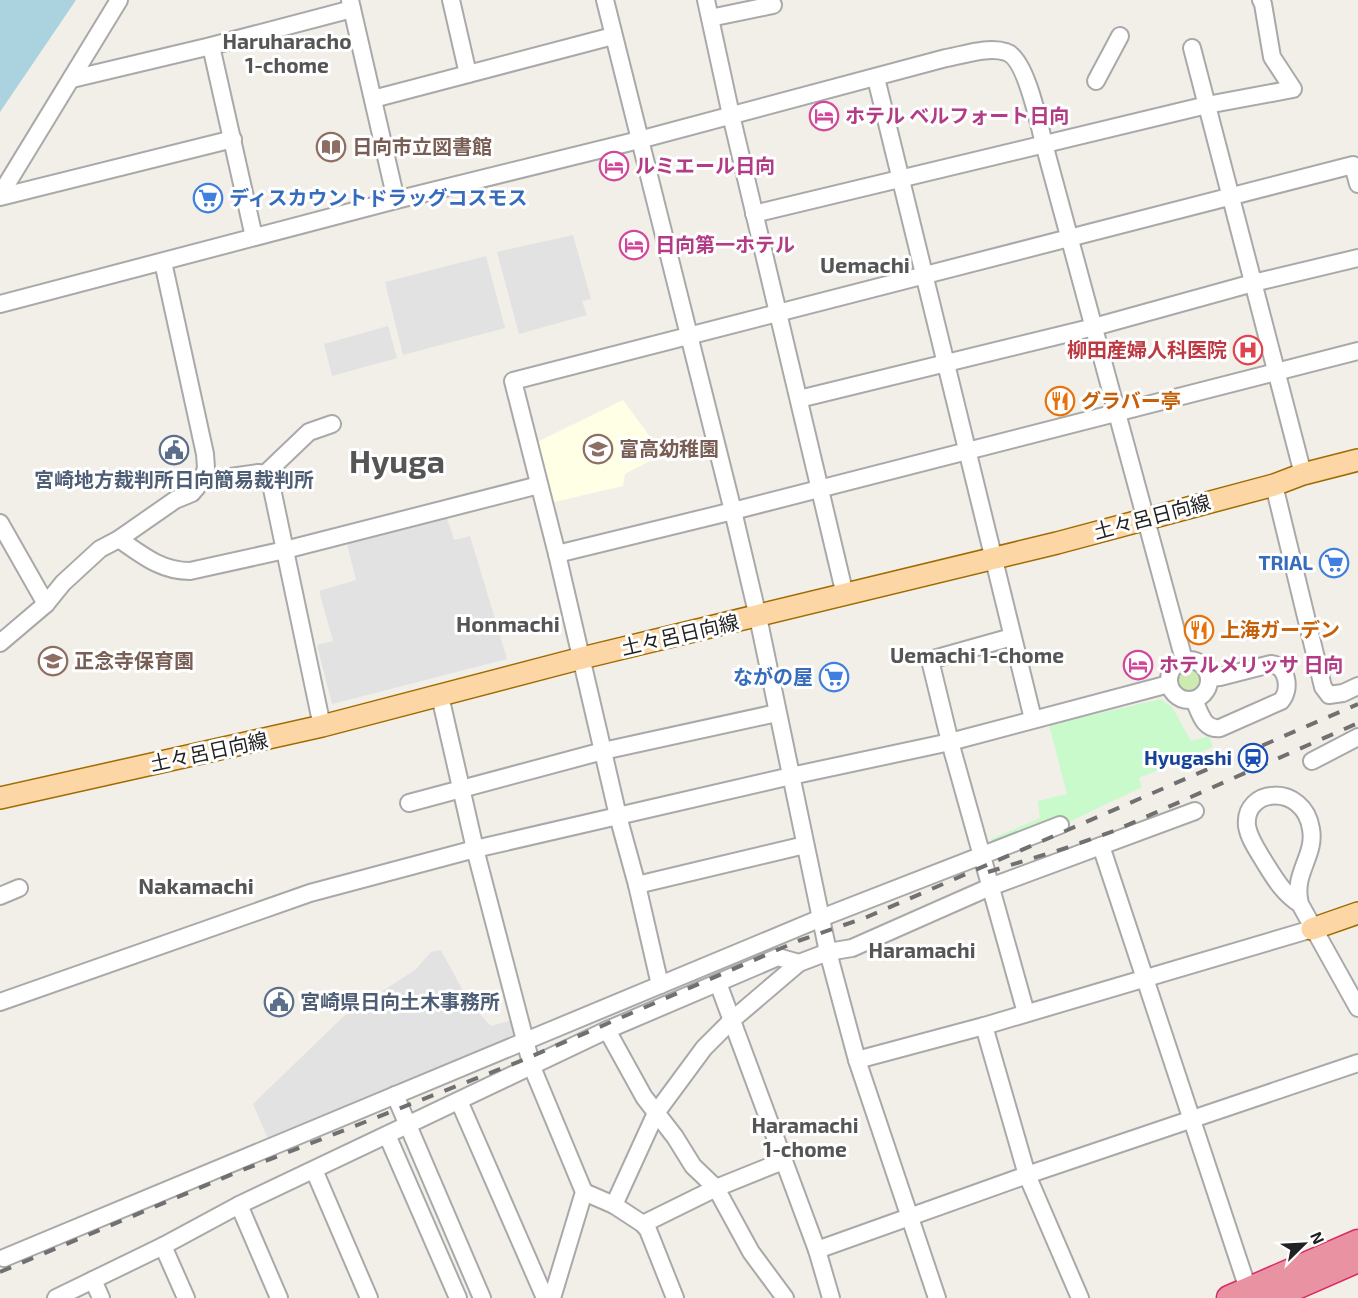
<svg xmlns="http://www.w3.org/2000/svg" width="1358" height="1298" font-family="'Exo 2','Noto Sans JP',sans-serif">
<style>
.education{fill:#ffffe5}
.grass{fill:#cdebb0}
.park{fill:#c8facc}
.parking{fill:#e2e2e2}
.water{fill:#aad3df}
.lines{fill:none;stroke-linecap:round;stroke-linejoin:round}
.minor-casing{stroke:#a9a9a9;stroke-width:20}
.major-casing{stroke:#a06b00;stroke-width:24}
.highway-casing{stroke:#dc2a67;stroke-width:27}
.minor{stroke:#fff;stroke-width:16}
.major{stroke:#fcd6a4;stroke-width:21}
.highway{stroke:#e892a2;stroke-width:24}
.rail{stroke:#707070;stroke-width:4;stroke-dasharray:12 12;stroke-linecap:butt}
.labels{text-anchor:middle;stroke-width:6;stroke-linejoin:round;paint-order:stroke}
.hotel-label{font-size:20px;font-weight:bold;fill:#b23c85;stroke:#fff;text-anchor:start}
.education-label{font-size:20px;font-weight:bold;fill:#785e54;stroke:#fff;text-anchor:start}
.shop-label{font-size:20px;font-weight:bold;fill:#366cbe;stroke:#fff;text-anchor:end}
.health-label{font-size:20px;font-weight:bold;fill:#be3a42;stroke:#fff;text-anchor:end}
.food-label{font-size:20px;font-weight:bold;fill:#c56008;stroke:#fff;text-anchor:start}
.service-label{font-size:20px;font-weight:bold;fill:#4e5e75;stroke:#fff}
.street-label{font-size:20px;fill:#222;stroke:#fff}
.transit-label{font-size:20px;font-weight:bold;fill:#164399;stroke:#fff;text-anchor:end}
.neighbourhood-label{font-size:21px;font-weight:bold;fill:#555;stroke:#fff}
.quarter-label{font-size:22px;font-weight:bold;fill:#555;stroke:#fff}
.town-label{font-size:32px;font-weight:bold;fill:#555;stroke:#fff}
</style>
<rect width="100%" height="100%" fill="#f2efe9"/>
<path class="education" d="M623,400L663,454L625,474L623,486L550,503L535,443Z"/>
<circle class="grass" cx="1189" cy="680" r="12"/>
<path class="park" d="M1161,699L1172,707L1191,741L1209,736L1213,747L1139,778L1142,787L1069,822L1066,817L994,844L991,839L1040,818L1038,801L1067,794L1049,725Z"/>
<g class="parking">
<path d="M573,235L591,299L582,301L587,315L519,334L497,252Z"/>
<path d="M486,256L505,328L403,355L385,282Z"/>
<path d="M388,326L397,358L332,376L324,344Z"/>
<path d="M447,518L454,540L470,536L507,659L332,704L317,645L333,641L319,591L356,580L347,544Z"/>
<path d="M441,950L470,1004L491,1026L512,1020L518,1044L271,1146L253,1104L344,1016L415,970L431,952Z"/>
</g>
<path class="water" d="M0,0H76L0,112Z"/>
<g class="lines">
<g class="minor-casing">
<g id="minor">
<path d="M350,0L396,200"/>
<path d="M451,0L468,74"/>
<path d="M605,0L733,511L758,617L828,952L857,1060L937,1298"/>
<path d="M706,0L731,115L845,595"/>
<path d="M710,18L773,5"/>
<path d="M211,46L254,237"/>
<path d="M1192,48L1303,474"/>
<path d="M876,78L1033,719"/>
<path d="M72,79L211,46L352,9"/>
<path d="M1096,81L1120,36"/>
<path d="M373,99L613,36"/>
<path d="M0,195L119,0"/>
<path d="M0,197L233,139"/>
<path d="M754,214L1207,105L1293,89L1272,57L1263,4L1261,0"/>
<path d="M0,304L396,200L639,140L946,58C964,55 988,46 1006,52C1026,58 1039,124 1044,144L1184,660"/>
<path d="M799,399L1094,327L1253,283L1358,258"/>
<path d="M265,474L309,432L332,424"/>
<path d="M202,481L258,473L265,474L271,484L322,726"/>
<path d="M1274,485L1323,687L1329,695L1343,693L1358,686"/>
<path d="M0,523L46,604"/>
<path d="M119,539C142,555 161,571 190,571L285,550L539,485"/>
<path d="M557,554L733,511L1358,351"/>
<path d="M1012,637L930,660L950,742L1026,1013"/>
<path d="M0,643L46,604L63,583L100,549L119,539L175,500L192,493L202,481L206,468L205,454L163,262"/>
<circle cx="1189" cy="680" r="20"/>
<path d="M440,696L475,849L532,1067L584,1192L552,1298"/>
<path d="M1194,700C1200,712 1203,730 1220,728L1281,701C1291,690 1288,666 1271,664L1220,677L1209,678"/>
<path d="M1312,761L1358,737"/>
<path d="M409,803L603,751L777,713"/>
<path d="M805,845L637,885L618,816L557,554L513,381L1353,165L1358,184"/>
<path d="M1101,846L1251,1298"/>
<path d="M637,885L660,985"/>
<path d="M0,896L19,888"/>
<path d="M1300,904C1283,893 1275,879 1265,863C1258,851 1249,839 1247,826C1243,787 1304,783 1311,829C1316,856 1292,873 1300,904L1358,1008"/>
<path d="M718,983L817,1250L831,1298"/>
<path d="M0,1002L310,893L475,849L791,776L950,742L1169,684"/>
<path d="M984,1026L1027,1175L1080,1298"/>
<path d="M607,1030L778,957L799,963"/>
<path d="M857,1060L984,1026L1312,929"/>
<path d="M395,1095L482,1298"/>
<path d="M459,1101L545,1298"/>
<path d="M387,1135L458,1298"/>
<path d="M314,1170L369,1298"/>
<path d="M584,1192L614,1205"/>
<path d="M239,1205L279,1298"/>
<path d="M643,1224L716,1188L783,1161"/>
<path d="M163,1246L186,1298"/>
<path d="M817,1250L1027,1175L1358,1063"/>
<path d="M4,1258L821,918L1060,825"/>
<path d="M93,1280L101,1298"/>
<path d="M56,1298L163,1246L239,1205L607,1030L644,1097L675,1137L693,1166L716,1188L751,1252L785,1298"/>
<path d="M675,1298L648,1230L643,1224L614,1205L656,1113L704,1048L732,1020L799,963L828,952L852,948L990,887L1195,811"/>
</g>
</g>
<g class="major-casing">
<g id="major">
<path d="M0,798L322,726L582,658L1057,543L1274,485L1303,474L1358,460"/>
<path d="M1312,929L1358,913"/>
</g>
</g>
<g class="highway-casing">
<g id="highway">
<path d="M1229,1298L1358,1242"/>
<path d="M1271,1298L1358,1260"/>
</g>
</g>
<use href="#minor" class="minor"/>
<use href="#major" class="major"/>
<use href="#highway" class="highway"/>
<g class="rail">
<path d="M988,872L1066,848L1114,831L1358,723"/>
<path d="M0,1272L235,1173L523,1060L798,941L867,917L1358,704"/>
</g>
</g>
<defs>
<g id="hotel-ring" transform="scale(1.5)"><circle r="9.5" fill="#fff" stroke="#d1479c" stroke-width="1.5"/><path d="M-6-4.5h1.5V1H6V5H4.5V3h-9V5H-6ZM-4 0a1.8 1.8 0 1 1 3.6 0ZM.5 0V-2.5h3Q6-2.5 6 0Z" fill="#d1479c"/></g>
<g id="library-ring" transform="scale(1.5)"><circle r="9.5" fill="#fff" stroke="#8d6e63" stroke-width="1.5"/><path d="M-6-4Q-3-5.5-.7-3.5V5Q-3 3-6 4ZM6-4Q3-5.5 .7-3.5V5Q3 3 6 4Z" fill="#8d6e63"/></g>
<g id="supermarket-ring" transform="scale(1.5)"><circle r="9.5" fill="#fff" stroke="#3f7fe0" stroke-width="1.5"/><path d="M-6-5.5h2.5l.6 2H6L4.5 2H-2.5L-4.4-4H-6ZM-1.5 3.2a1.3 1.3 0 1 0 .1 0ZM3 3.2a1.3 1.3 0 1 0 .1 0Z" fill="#3f7fe0"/></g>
<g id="hospital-ring" transform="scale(1.5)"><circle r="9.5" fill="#fff" stroke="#e0444e" stroke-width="1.5"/><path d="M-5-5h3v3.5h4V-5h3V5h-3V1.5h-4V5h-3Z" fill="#e0444e"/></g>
<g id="restaurant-ring" transform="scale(1.5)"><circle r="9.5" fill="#fff" stroke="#e8710a" stroke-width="1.5"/><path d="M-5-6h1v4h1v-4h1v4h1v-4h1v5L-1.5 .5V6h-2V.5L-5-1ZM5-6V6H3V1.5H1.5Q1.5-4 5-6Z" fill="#e8710a"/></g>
<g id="school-ring" transform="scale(1.5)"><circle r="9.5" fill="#fff" stroke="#8d6e63" stroke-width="1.5"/><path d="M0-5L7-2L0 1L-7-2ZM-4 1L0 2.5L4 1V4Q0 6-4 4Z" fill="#8d6e63"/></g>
<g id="civic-ring" transform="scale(1.5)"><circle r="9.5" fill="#fff" stroke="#5c6f8a" stroke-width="1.5"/><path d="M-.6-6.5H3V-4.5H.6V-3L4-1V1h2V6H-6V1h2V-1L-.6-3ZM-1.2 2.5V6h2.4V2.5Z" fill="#5c6f8a"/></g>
<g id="station-ring" transform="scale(1.5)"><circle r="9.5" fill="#fff" stroke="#1a4fb4" stroke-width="1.5"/><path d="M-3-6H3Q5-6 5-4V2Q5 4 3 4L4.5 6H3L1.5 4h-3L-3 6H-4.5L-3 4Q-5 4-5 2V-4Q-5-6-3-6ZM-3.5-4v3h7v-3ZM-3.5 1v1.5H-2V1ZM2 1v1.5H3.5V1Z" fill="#1a4fb4"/></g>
</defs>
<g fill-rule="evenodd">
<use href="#hotel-ring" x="824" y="116"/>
<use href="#library-ring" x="331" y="147"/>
<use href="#hotel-ring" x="614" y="166"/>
<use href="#supermarket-ring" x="208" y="198"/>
<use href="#hotel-ring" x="634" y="245"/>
<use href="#hospital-ring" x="1248" y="350"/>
<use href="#restaurant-ring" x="1060" y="401"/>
<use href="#school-ring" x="598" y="449"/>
<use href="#civic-ring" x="174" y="450"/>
<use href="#supermarket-ring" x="1334" y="563"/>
<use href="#restaurant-ring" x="1199" y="630"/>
<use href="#school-ring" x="53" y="661"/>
<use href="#hotel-ring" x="1138" y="665"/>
<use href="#supermarket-ring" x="834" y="677"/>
<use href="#station-ring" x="1253" y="758"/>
<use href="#civic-ring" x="279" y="1002"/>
</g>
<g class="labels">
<g class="hotel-label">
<text x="845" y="123">ホテル ベルフォート日向</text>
<text x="635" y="173">ルミエール日向</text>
<text x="655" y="252">日向第一ホテル</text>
<text x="1159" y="672">ホテルメリッサ 日向</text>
</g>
<g class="education-label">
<text x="352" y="154">日向市立図書館</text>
<text x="619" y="456">富高幼稚園</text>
<text x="74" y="668">正念寺保育園</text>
</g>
<g class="shop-label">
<text x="229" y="205" text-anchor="start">ディスカウントドラッグコスモス</text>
<text x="1313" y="570">TRIAL</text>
<text x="813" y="684">ながの屋</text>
</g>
<g class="health-label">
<text x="1227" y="357">柳田産婦人科医院</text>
</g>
<g class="food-label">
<text x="1081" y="408">グラバー亭</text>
<text x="1220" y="637">上海ガーデン</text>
</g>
<g class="service-label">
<text x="174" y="487">宮崎地方裁判所日向簡易裁判所</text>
<text x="300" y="1009" text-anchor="start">宮崎県日向土木事務所</text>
</g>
<g class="street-label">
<text transform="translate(1152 517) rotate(-15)" y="7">土々呂日向線</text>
<text transform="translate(680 635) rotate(-13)" y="7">土々呂日向線</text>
<text transform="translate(209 752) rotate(-12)" y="7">土々呂日向線</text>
</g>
<g class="transit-label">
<text x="1232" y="765">Hyugashi</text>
</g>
<g class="neighbourhood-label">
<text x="287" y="49">Haruharacho<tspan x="287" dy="24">1-chome</tspan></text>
<text x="977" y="663">Uemachi 1-chome</text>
<text x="922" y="958">Haramachi</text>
<text x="805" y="1133">Haramachi<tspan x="805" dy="24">1-chome</tspan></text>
</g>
<g class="quarter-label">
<text x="865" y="273">Uemachi</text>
<text x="508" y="632">Honmachi</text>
<text x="196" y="894">Nakamachi</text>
</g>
<g class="town-label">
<text x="397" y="473">Hyuga</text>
</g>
</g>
<g transform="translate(1304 1244) rotate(66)" stroke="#ffffff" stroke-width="4.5" paint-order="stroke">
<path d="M0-4.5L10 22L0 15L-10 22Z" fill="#222222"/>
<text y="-9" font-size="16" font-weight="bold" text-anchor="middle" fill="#222222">N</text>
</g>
</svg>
